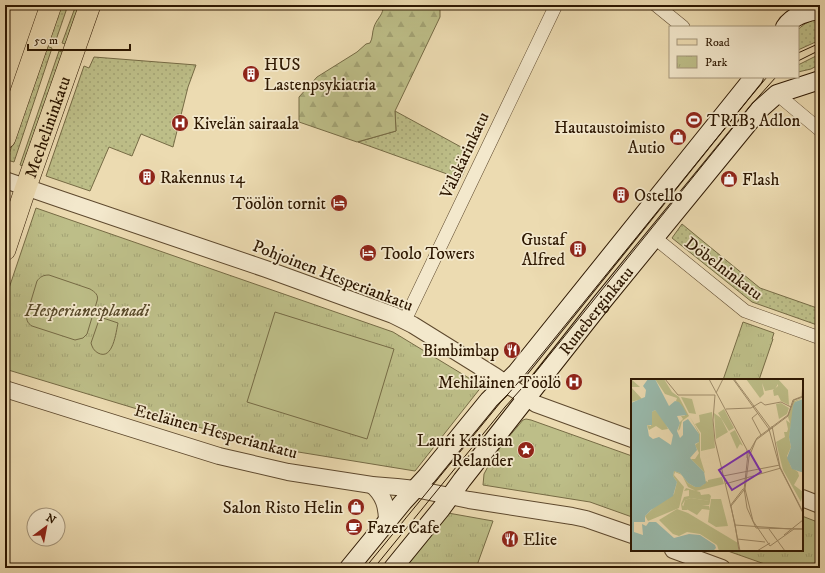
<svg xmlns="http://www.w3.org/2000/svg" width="825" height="573" font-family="'IM FELL DW Pica',serif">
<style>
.grass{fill:url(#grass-dots);stroke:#766b45}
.forest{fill:url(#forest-firs);stroke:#766b45}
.park{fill:url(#park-tufts);stroke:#766b45}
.pitch{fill:#bdbe88;stroke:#766b45}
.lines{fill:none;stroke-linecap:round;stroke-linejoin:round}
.minor-casing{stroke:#5e492e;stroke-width:14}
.tertiary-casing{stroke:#5e492e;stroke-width:18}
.secondary-casing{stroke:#2e1802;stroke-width:20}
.primary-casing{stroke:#2e1802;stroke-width:22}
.minor{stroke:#f3e8cc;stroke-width:13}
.tertiary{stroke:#f3e8cc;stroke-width:16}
.secondary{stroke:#f3e8cc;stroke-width:18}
.primary{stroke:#ecdbb1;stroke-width:21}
.tram{stroke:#2e1802;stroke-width:1}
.labels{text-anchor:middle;stroke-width:3.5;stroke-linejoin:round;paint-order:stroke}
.poi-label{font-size:17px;fill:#2e1802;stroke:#f3e8cc;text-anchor:start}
.street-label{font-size:17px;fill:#2e1802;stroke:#f3e8cc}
.park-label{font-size:17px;font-style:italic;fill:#594a2a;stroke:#f3e8cc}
.inset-river{fill:none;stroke:#99bbae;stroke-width:2}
.inset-road{fill:none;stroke:#a08d6b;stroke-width:1}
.view{fill:#7b2cbf;fill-opacity:0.15;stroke:#7b2cbf;stroke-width:2}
.inset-edge{fill:none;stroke:#2e1802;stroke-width:2}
</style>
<defs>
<pattern id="grass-dots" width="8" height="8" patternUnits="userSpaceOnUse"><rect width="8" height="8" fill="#bdbe88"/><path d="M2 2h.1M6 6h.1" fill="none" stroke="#a3a374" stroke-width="1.8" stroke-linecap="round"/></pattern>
<pattern id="forest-firs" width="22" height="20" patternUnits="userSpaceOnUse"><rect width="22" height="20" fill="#bdbe88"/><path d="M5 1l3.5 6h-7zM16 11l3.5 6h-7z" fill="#a3a374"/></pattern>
<pattern id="park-tufts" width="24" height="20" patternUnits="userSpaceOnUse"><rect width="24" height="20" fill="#bdbe88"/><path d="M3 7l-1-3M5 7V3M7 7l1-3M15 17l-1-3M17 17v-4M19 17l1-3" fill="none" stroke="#a3a374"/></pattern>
</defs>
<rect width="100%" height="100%" fill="#ecdbb1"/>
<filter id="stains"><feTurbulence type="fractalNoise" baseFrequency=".005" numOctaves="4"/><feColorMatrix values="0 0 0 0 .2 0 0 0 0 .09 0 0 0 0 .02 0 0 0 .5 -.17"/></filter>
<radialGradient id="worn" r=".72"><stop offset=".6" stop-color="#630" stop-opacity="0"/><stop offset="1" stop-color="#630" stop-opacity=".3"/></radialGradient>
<g class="grass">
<path d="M61,5H68L56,40L50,38Z"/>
<path d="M76,5H82L69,45L62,43Z"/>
<path d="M820,19V40L798,50V30C804,23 811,20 820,19Z"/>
<path d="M46,46L52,48L14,162L7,160Z"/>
<path d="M59,51L66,53L27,167L20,165Z"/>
<path d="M820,54V64L811,69L798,72V65Z"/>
<path d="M94,57L196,65L188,87L173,147L141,134L132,156L109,147L90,191L46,176L84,66L89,68Z"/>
<path d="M395,111L472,153L461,179L358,142L396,131Z"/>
<path d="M682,224L760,288L820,309V326L752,302L672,238Z"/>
</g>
<path class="forest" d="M381,5H440V17L395,111L396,131L357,142L299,122V97L317,77L357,52L366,44L370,43C373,38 372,32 374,27C376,20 382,16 383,9Z"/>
<g class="park">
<path d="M36,208L393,332L482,386L415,471L286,450L190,425L5,369V300Z"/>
<path d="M743,322L774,333L772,339H773L759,380H723Z"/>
<path d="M526,419L531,420L632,456V517L590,502L483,485L484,474L492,459L502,445L523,420Z"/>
<path d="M448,513L493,521L476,568H405Z"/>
<path d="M802,516L820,523V568H776L725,550H802Z"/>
</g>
<g class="pitch">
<path d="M49,275L90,289C95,292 99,295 97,301L87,334L83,338L75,340L32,326C27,323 26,319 27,314L37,281C40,277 43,275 49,275Z"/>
<path d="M275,312L394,349L367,439L247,402Z"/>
<path d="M100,317L118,323C116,332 113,361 98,353C94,351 92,347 91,343Z"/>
</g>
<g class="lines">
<g class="minor-casing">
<g id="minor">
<path d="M656,5L683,27"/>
<path d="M777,94L820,130"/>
<path d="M655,238L745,311L820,338"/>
<path d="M405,320L556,5"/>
</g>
</g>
<g class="tertiary-casing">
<g id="tertiary">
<path d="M5,180L60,199L266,269L393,315L413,325L495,376L536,404L632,439"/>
<path d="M5,389L219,456L288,472L372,485L397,487L415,489L469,500L572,516L586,519L632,535"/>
<path d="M372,485C384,495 387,507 387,522"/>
<path d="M802,498L820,505"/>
<path d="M673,550L722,568"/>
</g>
</g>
<g class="secondary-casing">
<g id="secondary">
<path d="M785,27C792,16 808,11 820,10"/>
<path d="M349,568L403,502L427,476L489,400L517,372L754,77"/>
<path id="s1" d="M393,568L441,509L462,480L510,419L602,302L759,110L777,94L820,80"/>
</g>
</g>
<g class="primary-casing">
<g id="primary">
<path d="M5,138L51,5"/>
<path id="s2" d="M5,250L26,187L90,5"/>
</g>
</g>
<use href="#minor" class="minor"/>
<use href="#tertiary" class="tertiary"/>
<use href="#secondary" class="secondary"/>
<use href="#primary" class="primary"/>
<g class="tram">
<path d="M798,53L820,43"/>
<path d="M798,61L820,50"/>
<path d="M365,568L500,403L524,376L747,101L767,77"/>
<path d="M374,568L505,407L530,379L752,104L776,77"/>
</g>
</g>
<defs>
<g id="building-disc" transform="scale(0.9)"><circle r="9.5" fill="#8f2418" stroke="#f3e8cc"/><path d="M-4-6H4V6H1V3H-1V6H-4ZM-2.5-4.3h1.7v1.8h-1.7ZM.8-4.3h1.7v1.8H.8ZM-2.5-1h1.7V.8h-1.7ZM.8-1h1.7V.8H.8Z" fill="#fff"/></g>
<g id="stadium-disc" transform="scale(0.9)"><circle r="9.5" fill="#8f2418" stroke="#f3e8cc"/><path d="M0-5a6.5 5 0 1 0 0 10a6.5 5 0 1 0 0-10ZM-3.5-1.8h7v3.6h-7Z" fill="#fff"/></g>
<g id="hospital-disc" transform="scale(0.9)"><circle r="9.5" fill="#8f2418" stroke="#f3e8cc"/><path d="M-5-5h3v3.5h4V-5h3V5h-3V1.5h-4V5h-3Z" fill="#fff"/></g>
<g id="shop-disc" transform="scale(0.9)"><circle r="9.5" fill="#8f2418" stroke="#f3e8cc"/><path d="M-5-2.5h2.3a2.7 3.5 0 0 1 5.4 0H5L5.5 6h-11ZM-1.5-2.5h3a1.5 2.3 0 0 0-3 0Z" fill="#fff"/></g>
<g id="hotel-disc" transform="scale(0.9)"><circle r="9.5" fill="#8f2418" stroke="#f3e8cc"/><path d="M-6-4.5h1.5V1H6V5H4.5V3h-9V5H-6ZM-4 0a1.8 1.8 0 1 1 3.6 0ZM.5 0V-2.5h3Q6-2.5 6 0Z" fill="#fff"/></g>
<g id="restaurant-disc" transform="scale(0.9)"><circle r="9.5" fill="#8f2418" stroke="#f3e8cc"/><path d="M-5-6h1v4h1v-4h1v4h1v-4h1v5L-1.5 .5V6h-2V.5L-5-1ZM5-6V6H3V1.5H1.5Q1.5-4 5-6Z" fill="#fff"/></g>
<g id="sight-disc" transform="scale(0.9)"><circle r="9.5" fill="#8f2418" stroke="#f3e8cc"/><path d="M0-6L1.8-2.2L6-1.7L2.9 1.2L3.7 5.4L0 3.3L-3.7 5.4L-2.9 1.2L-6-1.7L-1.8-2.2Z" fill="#fff"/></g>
<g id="cafe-disc" transform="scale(0.9)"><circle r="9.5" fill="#8f2418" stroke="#f3e8cc"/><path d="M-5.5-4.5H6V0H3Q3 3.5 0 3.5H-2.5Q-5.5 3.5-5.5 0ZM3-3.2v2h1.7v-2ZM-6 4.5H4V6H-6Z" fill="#fff"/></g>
</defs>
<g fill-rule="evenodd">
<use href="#building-disc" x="251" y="74"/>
<use href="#stadium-disc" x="694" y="120"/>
<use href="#hospital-disc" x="180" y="123"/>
<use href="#shop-disc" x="678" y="137"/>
<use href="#building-disc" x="147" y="177"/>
<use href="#shop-disc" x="729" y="179"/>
<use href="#building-disc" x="621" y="195"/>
<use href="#hotel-disc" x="339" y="203"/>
<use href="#building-disc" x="578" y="249"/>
<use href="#hotel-disc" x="368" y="253"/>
<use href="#restaurant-disc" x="512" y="350"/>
<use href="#hospital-disc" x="574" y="382"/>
<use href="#sight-disc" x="526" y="450"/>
<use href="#shop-disc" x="356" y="507"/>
<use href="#cafe-disc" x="354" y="527"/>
<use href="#restaurant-disc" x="510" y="539"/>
</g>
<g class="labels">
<g class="poi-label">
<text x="264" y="70">HUS<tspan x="264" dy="20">Lastenpsykiatria</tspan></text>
<text x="707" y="126">TRIB3 Adlon</text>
<text x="193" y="129">Kivelän sairaala</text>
<text x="665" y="133" text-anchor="end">Hautaustoimisto<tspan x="665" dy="20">Autio</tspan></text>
<text x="160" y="183">Rakennus 14</text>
<text x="742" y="185">Flash</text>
<text x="634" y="201">Ostello</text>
<text x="326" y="209" text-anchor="end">Töölön tornit</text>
<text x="565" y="245" text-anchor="end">Gustaf<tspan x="565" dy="20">Alfred</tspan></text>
<text x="381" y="259">Toolo Towers</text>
<text x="499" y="356" text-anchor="end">Bimbimbap</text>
<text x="561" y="388" text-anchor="end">Mehiläinen Töölö</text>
<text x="513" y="446" text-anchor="end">Lauri Kristian<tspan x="513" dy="20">Relander</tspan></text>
<text x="343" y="513" text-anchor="end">Salon Risto Helin</text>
<text x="367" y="533">Fazer Cafe</text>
<text x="523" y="545">Elite</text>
</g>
<g class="street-label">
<text dy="6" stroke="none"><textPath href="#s2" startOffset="130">Mechelininkatu</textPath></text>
<text transform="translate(464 155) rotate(-65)" y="6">Välskärinkatu</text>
<text transform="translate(724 268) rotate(37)" y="6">Döbelninkatu</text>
<text transform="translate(333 275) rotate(21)" y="6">Pohjoinen Hesperiankatu</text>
<text dy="6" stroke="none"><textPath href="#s1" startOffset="328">Runeberginkatu</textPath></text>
<text transform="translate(216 431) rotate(15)" y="6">Eteläinen Hesperiankatu</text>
</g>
<g class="park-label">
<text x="87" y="316">Hesperianesplanadi</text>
</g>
</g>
<g transform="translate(631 379)">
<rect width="172" height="172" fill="#ecdbb1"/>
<path d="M0,0L9,8H0L11,20L0,23Z" fill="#bdbe88"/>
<path d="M60,119L79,122L78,126H71L78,127L79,131L71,130L66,136L52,128L54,121ZM46,130L57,134L107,164V172H88L86,166L69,155L56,153L48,157L42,155L28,141Z" fill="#bdbe88"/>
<path d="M24,0H33L41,13L48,18L58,37L51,42L49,50L47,52L49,43L52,40L50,37H54L45,22L46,19L34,15ZM147,0L157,11L158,26L150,22L147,16L143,17L142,11L147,7ZM50,18L61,20L65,35L58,34ZM172,19L164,23L158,58L160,68L156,77L160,88L167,93L168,97L163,106L172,113L170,123L152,91L145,63L154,58L153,53H156L157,50L155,41L159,44L157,38L163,22ZM150,24L158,29L156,35L148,40L145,25ZM93,30L103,49L98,52L87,34ZM24,31L33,41L37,50L31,51L25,47L18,51L16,46L20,47L21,33ZM81,33L84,69L70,72V54L64,45L69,43L68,36ZM83,34L90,39L97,53L85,60ZM59,38L69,55V78L74,94L60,80H64L68,74L64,66L68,63V55ZM104,51L112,67L109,65L106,70L99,54ZM43,92L49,94L57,104L64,108L72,106L75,102L77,103V101L91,98L93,105L65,112L57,108L51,96L44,93L43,96L53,108L48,129L17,142L14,137L27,125L43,115L46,103L42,97ZM55,109L69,113L70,116L78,115L80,117L78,126V122L60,119L54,121L51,126L57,131H51L50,125L53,118L58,117V111L53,112ZM80,120H90L97,147L85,148L77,143Z" fill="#bdbe88"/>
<path d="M115,0H147V5L144,10L134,12L131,4L133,15L129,19Z" fill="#bdbe88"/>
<path d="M17,0H24L38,27L44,22L48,23L52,28L56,36L46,37L49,44L46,52L49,59L52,56V43L57,40L68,55V63L64,65L66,71L59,79L73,93L75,104L69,108H64L57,104L49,94L43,92L42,97L46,103L42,117L20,131L14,137V143H3V153L12,156L11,145L15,147L18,143H25L43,159L58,155L69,156L84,166L85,169L82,172H0V24L14,18L15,11L12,7ZM24,31L42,56L40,66L28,58L22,60L18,57L16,46H21V33ZM172,20V93H170L161,90L156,79L160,68L158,58L162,27L164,23Z" fill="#99bbae" fill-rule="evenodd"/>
<path class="inset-river" d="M0,89L16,83L40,81L57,92L59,97L55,100"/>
<path class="inset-road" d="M34,0L47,16H84M78,0L116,71V79M102,0L138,50L149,89L172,134M103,0L140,50M85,14L92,0M84,16L82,41L84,62L104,145L108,172M171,18L172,2M172,18L163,21L157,37L125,61L118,78L114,110L122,142L139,167L163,150H172M130,23L134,26L150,23L160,28M95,30L120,29L130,23M127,34L121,39L130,56M141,47L149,88L172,133M92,97L149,86M94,105L150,89M113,109L116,129L125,149L172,150M99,127L112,110M104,146L160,150M138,150L154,172M153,156L172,141M106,160L134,163M109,172L100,127L113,111L117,75L126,59L157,36L162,21L172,17M126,172L139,164"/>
<path class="view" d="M118,72L130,93L101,111L88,91Z"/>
<rect width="172" height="172" class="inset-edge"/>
</g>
<rect width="825" height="573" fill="none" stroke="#ecdbb1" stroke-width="20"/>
<rect x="6" y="6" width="813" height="561" fill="none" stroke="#2e1802" stroke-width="2"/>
<rect x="10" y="10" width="805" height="553" fill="none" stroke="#2e1802"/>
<rect x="669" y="26" width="130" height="52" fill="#f3e8cc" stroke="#a4957b"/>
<rect x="677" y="39" width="20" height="6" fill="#ecdbb1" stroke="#a4957b"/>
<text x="705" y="46" font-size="12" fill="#2e1802">Road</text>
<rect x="677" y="56" width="20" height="12" fill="url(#park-tufts)" stroke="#a4957b"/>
<text x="705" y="66" font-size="12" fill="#2e1802">Park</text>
<g transform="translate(46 527) rotate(32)"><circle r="19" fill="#f3e8cc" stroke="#a4957b"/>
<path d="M0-3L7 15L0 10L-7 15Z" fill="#8f2418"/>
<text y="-6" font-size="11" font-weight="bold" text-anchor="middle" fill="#2e1802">N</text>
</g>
<path d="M28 44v6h102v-6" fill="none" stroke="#2e1802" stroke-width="2"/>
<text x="34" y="44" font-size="12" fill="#2e1802" stroke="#f3e8cc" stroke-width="3" paint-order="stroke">50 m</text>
<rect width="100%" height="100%" filter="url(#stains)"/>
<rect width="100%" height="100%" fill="url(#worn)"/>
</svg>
